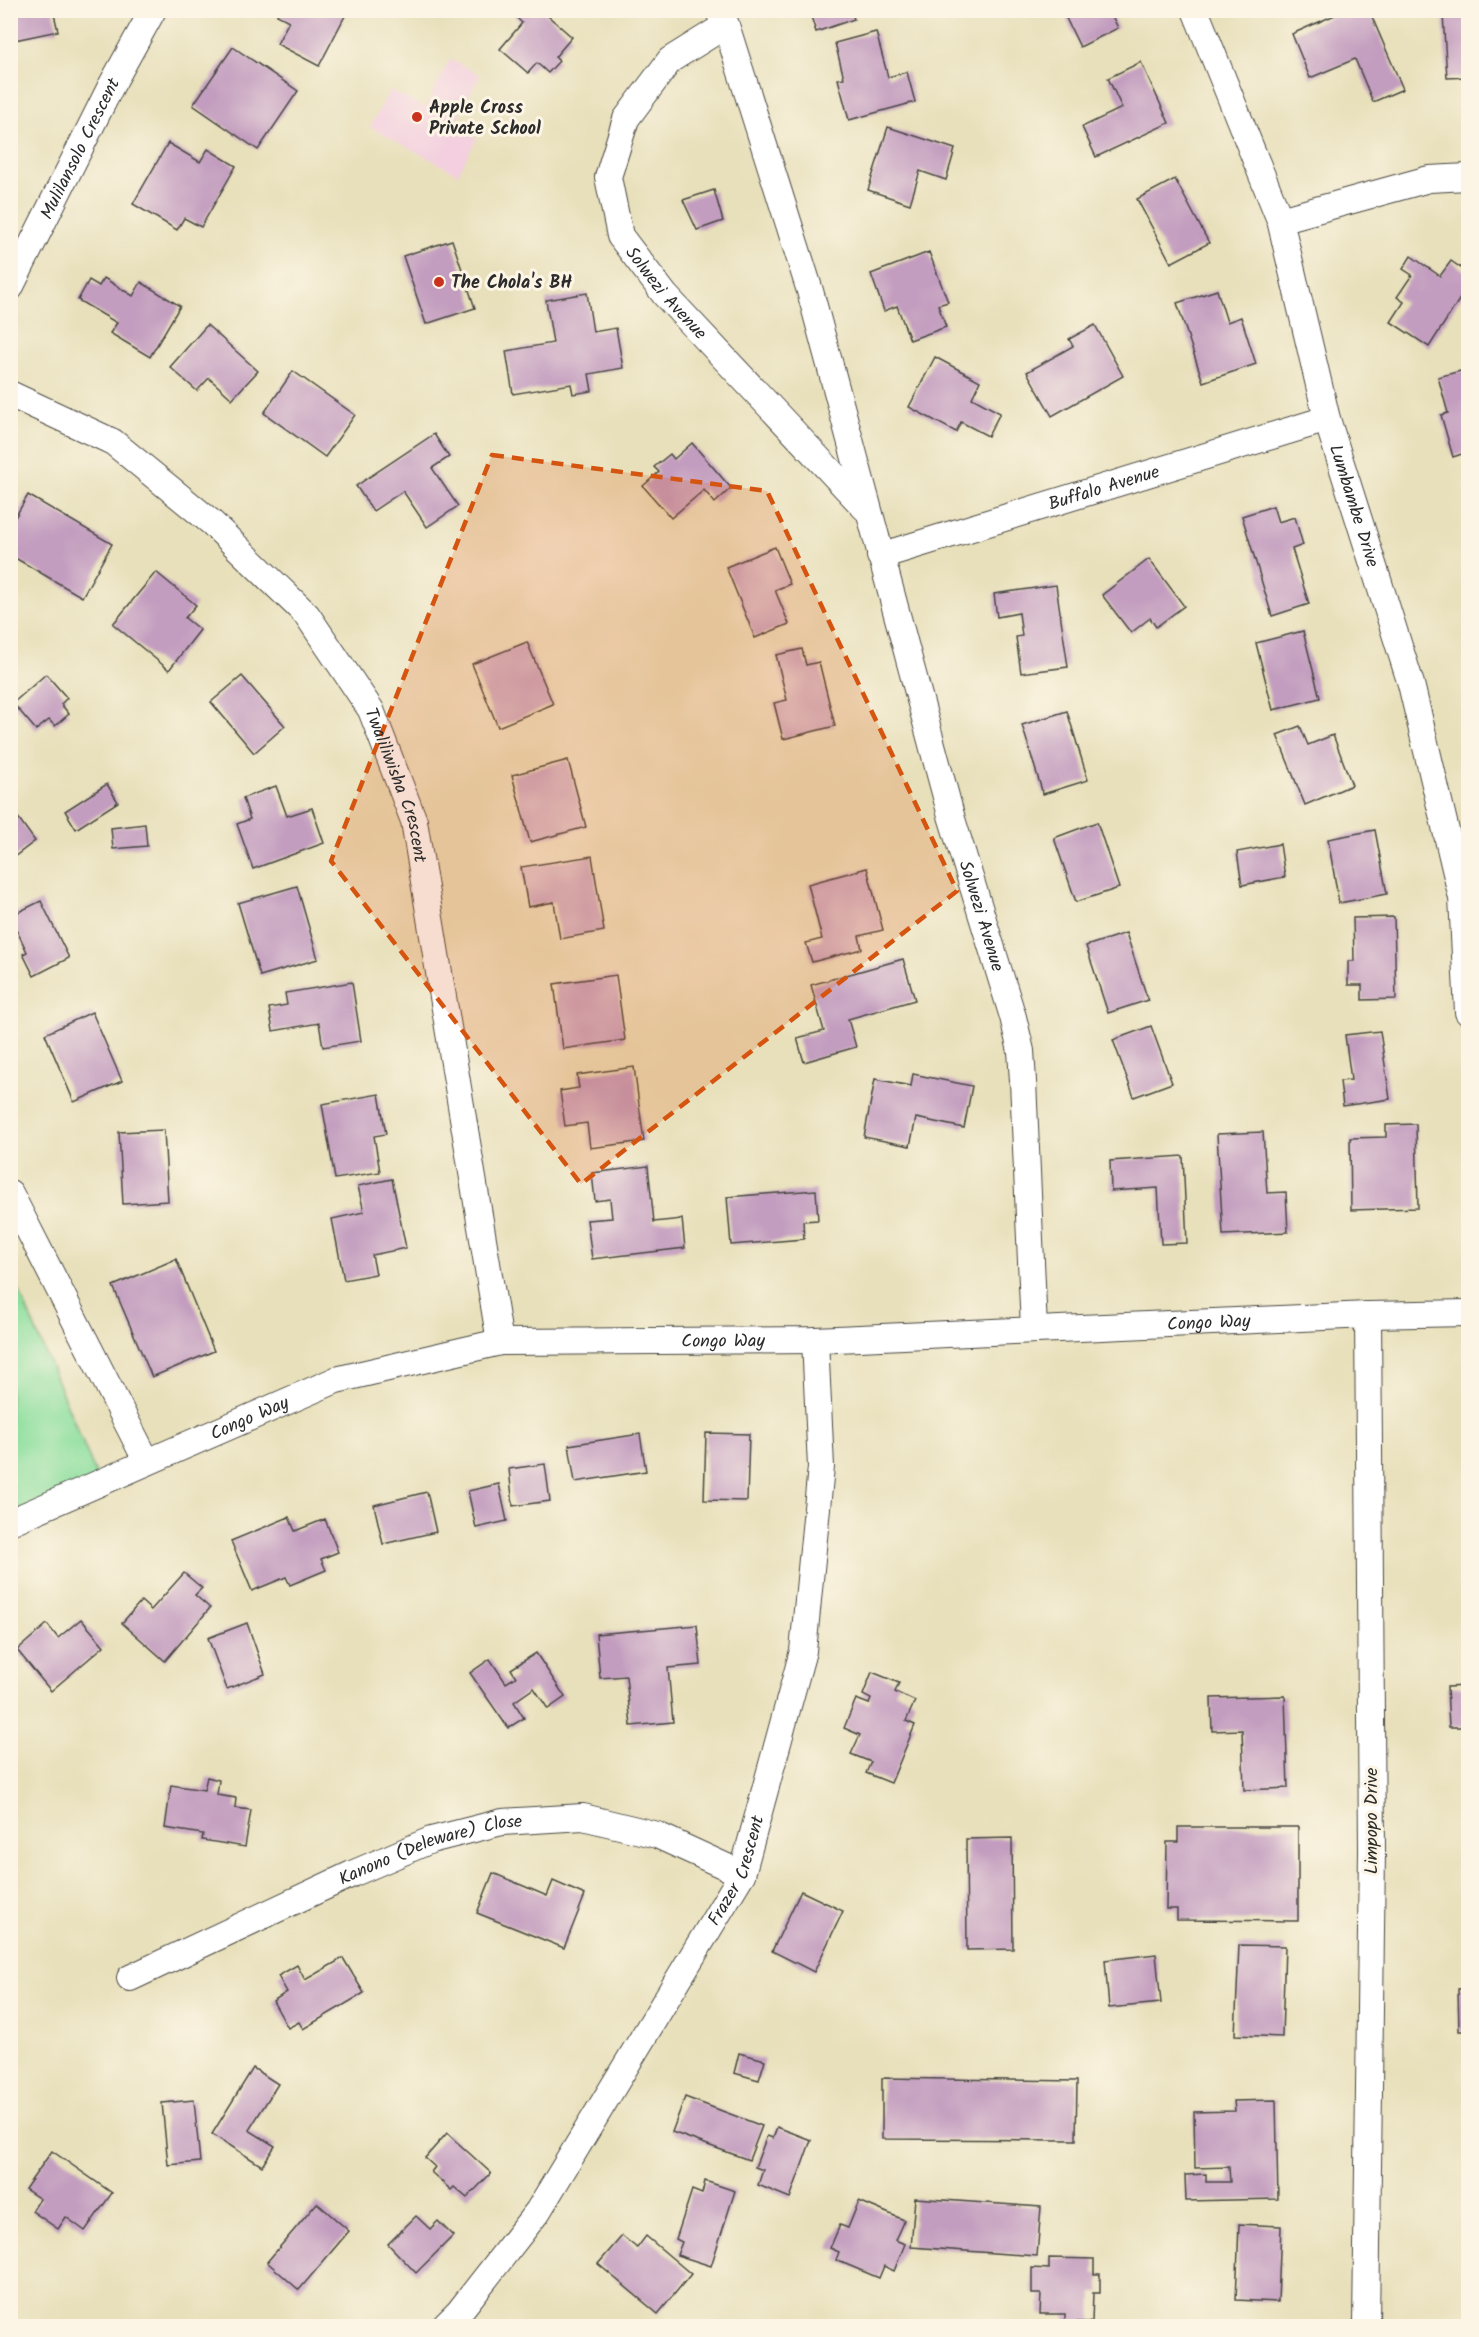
<svg xmlns="http://www.w3.org/2000/svg" width="1479" height="2337" font-family="Kalam,sans-serif">
<style>
.built{fill:#f3cfdf}
.green{fill:#8edf9f;stroke:#5c8565;stroke-width:1.5}
.building{fill:#c39dbf}
.lines{fill:none;stroke-linecap:round;stroke-linejoin:round}
.street-casing{stroke:#474641;stroke-width:28}
.street{stroke:#fff;stroke-width:26}
.marked{fill:#d5540f;fill-opacity:0.2;stroke:#d5540f;stroke-width:4.5;stroke-dasharray:12 8;stroke-linejoin:round}
.poi-dot{fill:#c8321e;stroke:#fcf5e5;stroke-width:2}
.labels{text-anchor:middle;stroke-width:6;stroke-linejoin:round;paint-order:stroke}
.poi-label{font-size:18px;font-weight:bold;fill:#2b2b2b;stroke:#fcf5e5;text-anchor:start}
.street-label{font-size:18px;fill:#2b2b2b;stroke:#fcf5e5}
</style>
<rect width="100%" height="100%" fill="#fcf5e5"/>
<filter id="ink" filterUnits="userSpaceOnUse"><feTurbulence type="fractalNoise" baseFrequency=".0167" numOctaves="2"/><feDisplacementMap in="SourceGraphic" scale="12" xChannelSelector="R" yChannelSelector="G"/><feConvolveMatrix kernelMatrix="1 2 1 2 8 2 1 2 1" color-interpolation-filters="sRGB"/></filter>
<filter id="wash" filterUnits="userSpaceOnUse"><feTurbulence type="fractalNoise" baseFrequency=".008" numOctaves="4" result="noise"/><feDisplacementMap in="SourceGraphic" scale="24" xChannelSelector="R" yChannelSelector="G"/><feGaussianBlur stdDeviation="1.35" result="paint"/><feColorMatrix in="noise" values="0 0 0 0 0 0 0 0 0 0 0 0 0 0 0 0 0 1.4 0 .05"/><feComposite in="paint" operator="in"/></filter>
<g filter="url(#wash)">
<rect width="100%" height="100%" fill="#e8e0bb"/>
<path class="built" d="M450,59L480,75L454,125L477,138L458,174L370,127L390,90L425,108Z"/>
<path class="green" d="M10,1269L98,1479L10,1517Z"/>
<g id="blocks">
<g class="building">
<path d="M10,10H53L58,31L10,41Z"/>
<path d="M279,10H348L319,66L277,44L289,21L277,15Z"/>
<path d="M509,10H541L572,37L555,57L559,61L548,73L537,63L528,73L500,49L522,23Z"/>
<path d="M809,10H851L854,19L816,32Z"/>
<path d="M1062,10H1109L1118,28L1080,47Z"/>
<path d="M1346,10H1369L1403,89L1373,102L1355,59L1310,78L1292,34Z"/>
<path d="M1468,14V77L1447,78L1443,15Z"/>
<path d="M876,32L888,77L907,72L915,102L849,120L838,79L844,78L835,43Z"/>
<path d="M233,47L298,91L258,150L193,105Z"/>
<path d="M1141,62L1169,123L1096,157L1082,127L1122,108L1108,78Z"/>
<path d="M888,127L955,149L946,180L920,171L910,204L868,190Z"/>
<path d="M168,143L200,162L208,149L236,166L201,227L184,218L177,230L133,204Z"/>
<path d="M1175,179L1209,243L1171,263L1137,199Z"/>
<path d="M714,190L723,221L697,230L683,200Z"/>
<path d="M452,240L475,308L426,324L403,256Z"/>
<path d="M929,252L948,302L938,305L946,327L910,340L897,306L884,311L871,274Z"/>
<path d="M1411,256L1440,276L1451,261L1468,273V286L1429,347L1391,322L1404,302L1397,297L1412,275L1403,269Z"/>
<path d="M104,278L133,296L141,282L180,306L150,357L110,333L117,323L78,300L89,280L99,286Z"/>
<path d="M1217,290L1227,322L1241,317L1256,364L1203,382L1177,303Z"/>
<path d="M587,293L593,332L616,328L623,368L589,374L592,391L573,394L571,384L513,394L506,351L553,343L546,300Z"/>
<path d="M207,325L258,371L232,399L209,378L197,391L170,367Z"/>
<path d="M1095,325L1123,376L1052,416L1027,372L1073,346L1069,339Z"/>
<path d="M935,357L980,381L972,398L1000,413L988,436L961,422L956,432L909,407Z"/>
<path d="M1468,369V452L1453,457L1441,415L1448,413L1438,377Z"/>
<path d="M293,371L355,415L325,457L264,413Z"/>
<path d="M434,434L449,457L432,468L458,506L427,527L403,491L373,511L356,486Z"/>
<path d="M692,443L731,488L715,503L704,490L671,518L643,486L659,472L654,467L670,454L674,459Z"/>
<path d="M28,495L112,544L82,597L10,555V526Z"/>
<path d="M1273,506L1278,522L1295,517L1303,545L1292,549L1309,604L1272,616L1242,516Z"/>
<path d="M775,547L790,584L775,590L789,624L755,638L726,567Z"/>
<path d="M1149,559L1184,606L1156,627L1150,618L1131,633L1102,595Z"/>
<path d="M156,572L196,605L185,618L200,630L169,670L113,624Z"/>
<path d="M1056,585L1068,667L1021,673L1016,637L1022,636L1019,613L997,617L994,594Z"/>
<path d="M1303,631L1320,698L1273,710L1256,643Z"/>
<path d="M527,642L553,704L498,727L472,664Z"/>
<path d="M802,649L806,665L819,662L835,726L783,739L774,703L787,700L776,655Z"/>
<path d="M46,674L67,698L61,704L69,714L55,726L49,720L36,730L13,703Z"/>
<path d="M242,676L285,726L254,753L211,702Z"/>
<path d="M1067,711L1088,780L1043,794L1022,725Z"/>
<path d="M1300,726L1308,745L1333,735L1352,785L1305,805L1277,735Z"/>
<path d="M568,760L586,827L530,842L512,775Z"/>
<path d="M107,784L118,802L76,829L65,811Z"/>
<path d="M276,786L287,816L312,808L324,843L253,869L237,824L250,819L243,798Z"/>
<path d="M17,816L35,841L10,860V822Z"/>
<path d="M1097,822L1119,888L1076,902L1054,838Z"/>
<path d="M145,824L147,846L113,849L111,828Z"/>
<path d="M1375,830L1387,894L1339,903L1328,839Z"/>
<path d="M1280,844L1285,877L1242,885L1237,852Z"/>
<path d="M592,856L604,931L560,939L554,902L528,907L521,867Z"/>
<path d="M867,868L883,930L859,936L862,949L812,962L806,943L822,939L808,884Z"/>
<path d="M297,886L318,959L260,976L238,903Z"/>
<path d="M41,901L69,958L34,976L23,954L27,952L10,916Z"/>
<path d="M1394,917L1396,999L1362,1000V985H1348V961H1354L1353,918Z"/>
<path d="M1126,933L1148,1000L1108,1013L1086,946Z"/>
<path d="M903,959L915,1000L848,1019L856,1047L804,1062L797,1038L824,1031L811,985Z"/>
<path d="M616,975L625,1040L563,1049L554,984Z"/>
<path d="M352,982L361,1041L323,1047L319,1023L273,1031L269,1008L287,1005L285,993Z"/>
<path d="M92,1012L122,1081L74,1102L45,1034Z"/>
<path d="M1151,1026L1172,1083L1134,1097L1113,1040Z"/>
<path d="M1380,1031L1390,1099L1343,1106L1340,1081L1351,1080L1345,1035Z"/>
<path d="M634,1067L644,1141L590,1148L587,1123L565,1126L560,1091L579,1088L577,1075Z"/>
<path d="M913,1074L972,1086L964,1128L916,1118L910,1146L864,1137L875,1079L911,1086Z"/>
<path d="M379,1094L386,1134L374,1136L380,1172L335,1179L322,1104Z"/>
<path d="M1416,1124L1418,1208L1351,1210L1350,1138L1386,1137V1125Z"/>
<path d="M164,1130L168,1201L123,1204L119,1132Z"/>
<path d="M1263,1132L1267,1193L1286,1192L1288,1232L1223,1235L1217,1134Z"/>
<path d="M1183,1156L1187,1243L1161,1244L1158,1188L1111,1191L1110,1161Z"/>
<path d="M648,1166L654,1222L682,1219L685,1248L592,1259L587,1220L612,1218L610,1199L595,1201L592,1173Z"/>
<path d="M392,1179L406,1248L372,1255L376,1274L344,1280L332,1219L364,1212L358,1186Z"/>
<path d="M816,1190L818,1220L803,1221L804,1239L731,1245L727,1197Z"/>
<path d="M176,1259L214,1351L152,1377L113,1286Z"/>
<path d="M706,1433L749,1434L747,1501L704,1500Z"/>
<path d="M640,1434L646,1471L575,1482L569,1445Z"/>
<path d="M545,1464L550,1501L513,1506L509,1469Z"/>
<path d="M499,1484L507,1521L476,1528L468,1491Z"/>
<path d="M427,1492L436,1532L383,1544L374,1505Z"/>
<path d="M289,1517L295,1531L325,1519L338,1552L321,1559L326,1570L290,1585L286,1577L252,1591L231,1541Z"/>
<path d="M184,1573L202,1588L195,1595L210,1608L165,1661L122,1623L141,1601L151,1610Z"/>
<path d="M81,1619L104,1646L51,1691L17,1650L47,1624L58,1638Z"/>
<path d="M247,1623L265,1674L227,1689L208,1638Z"/>
<path d="M697,1625L701,1665L668,1668L673,1722L631,1726L626,1676L600,1678L596,1634Z"/>
<path d="M536,1653L565,1697L548,1709L534,1688L514,1702L524,1718L508,1728L470,1673L490,1659L506,1683L516,1677L511,1669Z"/>
<path d="M1465,1664H1468V1727H1449L1447,1687L1466,1686Z"/>
<path d="M872,1672L899,1683L895,1692L915,1701L906,1721L915,1725L891,1783L866,1773L871,1762L851,1754L860,1735L844,1728L856,1699L869,1704L871,1699L863,1695Z"/>
<path d="M1285,1696L1288,1788L1244,1790L1242,1730L1212,1731L1211,1698Z"/>
<path d="M207,1777L219,1780L217,1795L236,1798L235,1808L251,1810L245,1847L202,1840L203,1834L165,1828L171,1785L204,1790Z"/>
<path d="M1178,1827H1298V1921L1177,1920V1909H1166L1167,1842H1178Z"/>
<path d="M1012,1838L1013,1949L967,1950L966,1839Z"/>
<path d="M493,1873L547,1896L553,1881L585,1895L564,1948L477,1913Z"/>
<path d="M801,1891L843,1911L814,1972L772,1951Z"/>
<path d="M1239,1945L1285,1946L1282,2037L1235,2035Z"/>
<path d="M1156,1954L1161,2003L1109,2008L1105,1960Z"/>
<path d="M343,1958L364,1993L303,2029L299,2022L288,2028L273,2001L287,1992L278,1976L297,1965L305,1980Z"/>
<path d="M1468,1988V2031H1459L1458,1989Z"/>
<path d="M739,2053L765,2060L759,2080L734,2073Z"/>
<path d="M253,2068L278,2084L249,2130L275,2146L262,2166L212,2134Z"/>
<path d="M882,2078L1077,2081L1076,2140L882,2139Z"/>
<path d="M685,2097L762,2126L749,2160L672,2132Z"/>
<path d="M194,2100L200,2162L168,2165L162,2103Z"/>
<path d="M1276,2100L1278,2199L1186,2201L1185,2175L1206,2174V2182H1230L1229,2167L1195,2168L1194,2112L1235,2111L1234,2101Z"/>
<path d="M777,2127L811,2140L790,2198L758,2185L763,2170L755,2167L767,2136L773,2138Z"/>
<path d="M447,2133L491,2173L467,2198L454,2187L451,2190L431,2172L435,2167L425,2158Z"/>
<path d="M52,2151L112,2193L85,2231L66,2217L58,2229L32,2211L40,2199L25,2189Z"/>
<path d="M705,2181L735,2191L711,2266L677,2255L682,2242L676,2239L692,2190L702,2194Z"/>
<path d="M915,2198L1041,2207L1037,2256L911,2247Z"/>
<path d="M859,2201L904,2220L895,2240L905,2244L894,2271L884,2266L879,2278L836,2260L839,2252L830,2248L840,2225L848,2228Z"/>
<path d="M317,2203L349,2231L299,2290L267,2262Z"/>
<path d="M416,2216L430,2229L438,2221L453,2236L416,2273L388,2244Z"/>
<path d="M1239,2224L1281,2226L1278,2302L1236,2300Z"/>
<path d="M622,2236L637,2248L646,2236L691,2274L658,2314L598,2264Z"/>
<path d="M1049,2258L1094,2259V2274H1100V2293H1093L1092,2322H1065V2314H1040L1041,2294H1032V2268L1049,2269Z"/>
</g>
</g>
</g>
<g filter="url(#ink)">
<use href="#blocks" fill-opacity="0" stroke="#474641" stroke-width="1.5"/>
<g class="lines">
<g class="street-casing">
<g id="street">
<path id="s1" d="M718,10L726,25L810,291L952,819L1013,1017L1021,1051L1023,1081L1034,1329"/>
<path id="s2" d="M1195,10L1280,220L1327,419L1411,684L1462,898L1468,1012"/>
<path id="s3" d="M726,25L670,60L626,119L608,177L620,236L665,295L865,508"/>
<path d="M1280,220L1429,179L1468,177"/>
<path id="s4" d="M10,288L111,86L153,10"/>
<path id="s5" d="M10,394L113,442L212,523L307,615L371,710L414,821L500,1342"/>
<path id="s6" d="M880,556L1327,419"/>
<path d="M10,1193L147,1462"/>
<path id="s7" d="M10,1522L336,1380L500,1342L815,1340L1368,1315L1468,1313"/>
<path id="s8" d="M130,1978L352,1874L431,1840L502,1822L583,1817L657,1835L742,1874"/>
<path id="s9" d="M445,2326L459,2312L538,2211L742,1874L803,1651L821,1467L815,1340"/>
<path d="M1366,2326L1372,1851L1368,1315"/>
</g>
</g>
<use href="#street" class="street"/>
</g>
</g>
<path class="marked" d="M492,455L767,491L957,891L581,1184L331,861Z"/>
<g class="poi-dot">
<circle cx="417" cy="117" r="6"/>
<circle cx="439" cy="282" r="6"/>
</g>
<g class="labels">
<g class="poi-label">
<text x="429" y="113">Apple Cross<tspan x="429" dy="21">Private School</tspan></text>
<text x="451" y="288">The Chola's BH</text>
</g>
<g class="street-label">
<text dy="6" stroke="none"><textPath href="#s4" startOffset="156">Mulilansolo Crescent</textPath></text>
<text dy="6" stroke="none"><textPath href="#s3" startOffset="334">Solwezi Avenue</textPath></text>
<text dy="6" stroke="none"><textPath href="#s6" startOffset="234">Buffalo Avenue</textPath></text>
<text dy="6" stroke="none"><textPath href="#s2" startOffset="522">Lumbambe Drive</textPath></text>
<text dy="6" stroke="none"><textPath href="#s5" startOffset="568">Twaliliwisha Crescent</textPath></text>
<text dy="6" stroke="none"><textPath href="#s1" startOffset="944">Solwezi Avenue</textPath></text>
<text dy="6" stroke="none"><textPath href="#s7" startOffset="1233">Congo Way</textPath></text>
<text dy="6" stroke="none"><textPath href="#s7" startOffset="747">Congo Way</textPath></text>
<text dy="6" stroke="none"><textPath href="#s7" startOffset="261">Congo Way</textPath></text>
<text transform="translate(1371 1821) rotate(-90)" y="6">Limpopo Drive</text>
<text dy="6" stroke="none"><textPath href="#s8" startOffset="328">Kanono (Deleware) Close</textPath></text>
<text dy="6" stroke="none"><textPath href="#s9" startOffset="543">Frazer Crescent</textPath></text>
</g>
</g>
<rect width="1479" height="2337" fill="none" stroke="#fcf5e5" stroke-width="36"/>
</svg>
